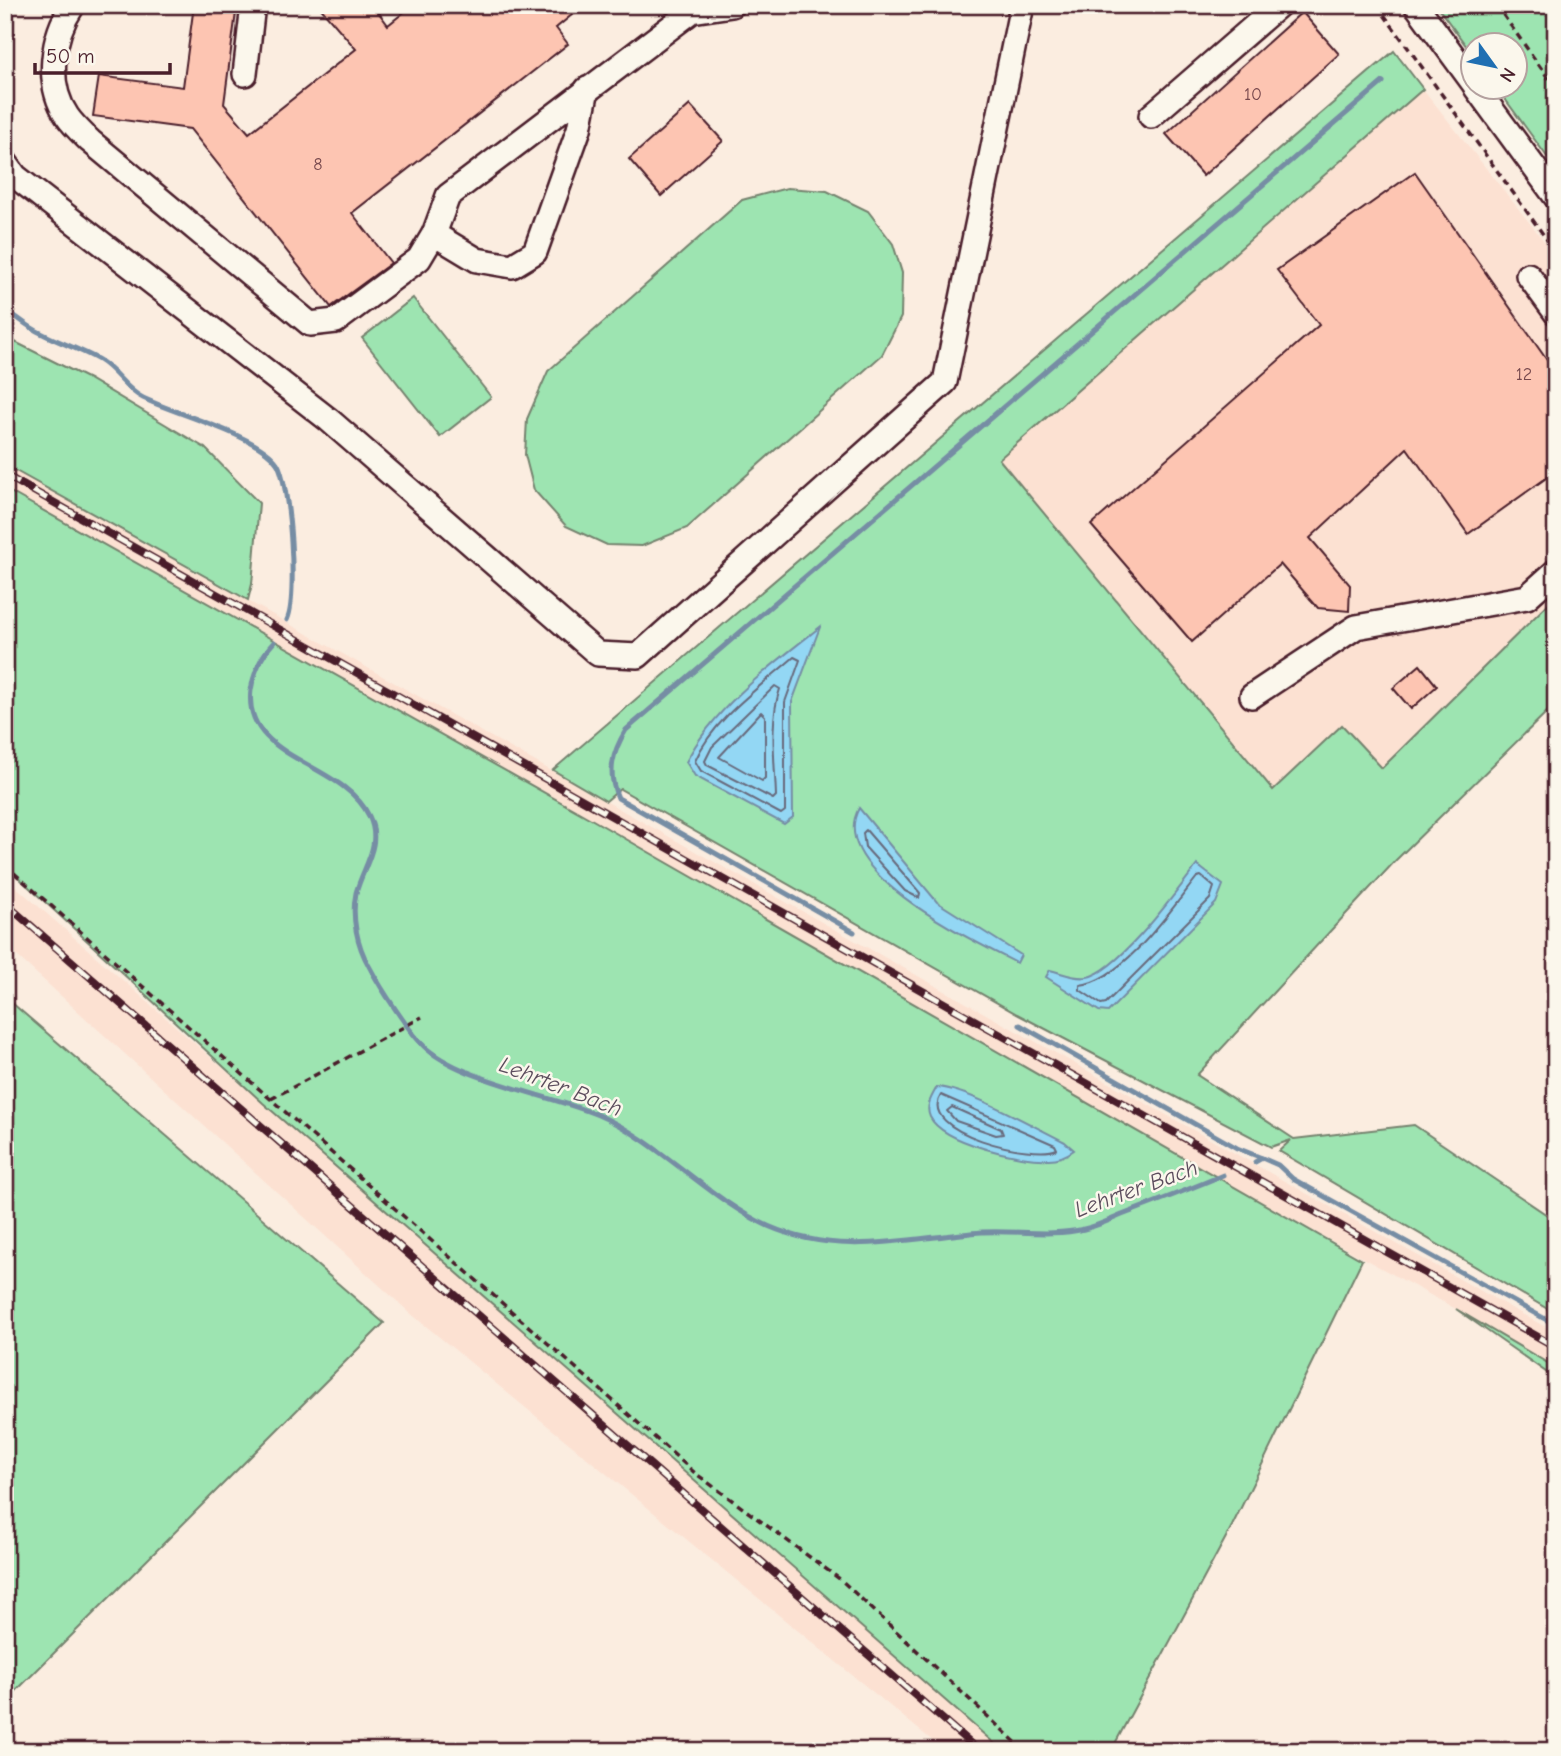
<svg xmlns="http://www.w3.org/2000/svg" width="1561" height="1756" font-family="'Comic Neue',sans-serif">
<style>
.built{fill:#fce1d2}
.green{fill:#9de4b1;stroke:#74826e;stroke-width:2}
.water{fill:#93d7f4;stroke:#768da4;stroke-width:2}
.lines{fill:none;stroke-linecap:round;stroke-linejoin:round}
.shore{stroke:#67697b;stroke-width:2}
.stream{stroke:#768da4;stroke-width:5}
.building{fill:#fdc5b2;stroke:#4a1f2b;stroke-width:2}
.minor-casing{stroke:#4a1f2b;stroke-width:28}
.path{stroke:#4a1f2b;stroke-width:3.5;stroke-dasharray:7 5;stroke-linecap:butt}
.minor{stroke:#fbf7ec;stroke-width:23}
.rail-casing{stroke:#4a1f2b;stroke-width:8}
.rail{stroke:#fbf7ec;stroke-width:5;stroke-dasharray:16;stroke-linecap:butt}
.labels{text-anchor:middle;stroke-width:5;stroke-linejoin:round;paint-order:stroke}
.number-label{font-size:18px;fill:#77484d}
.water-label{font-size:23px;font-style:italic;fill:#5c4d5d;stroke:#fbf7ec}
</style>
<rect width="100%" height="100%" fill="#fbede0"/>
<filter id="ink" filterUnits="userSpaceOnUse"><feTurbulence type="fractalNoise" baseFrequency=".0143" numOctaves="2"/><feDisplacementMap in="SourceGraphic" scale="14" xChannelSelector="R" yChannelSelector="G"/><feConvolveMatrix kernelMatrix="1 2 1 2 8 2 1 2 1" color-interpolation-filters="sRGB"/></filter>
<g filter="url(#ink)">
<g class="built">
<path d="M1423,89L1556,256V596L1382,769L1341,725L1273,791L998,459Z"/>
<path d="M5,465L1556,1333V1368L1456,1309L1251,1197L591,819L5,489Z"/>
<path d="M5,877L263,1103L1003,1751H945L410,1313L5,945Z"/>
</g>
<g class="green">
<path d="M1436,5H1556V169L1497,88H1516V46H1474L1473,55Z"/>
<path d="M1394,51L1423,89L999,459L1273,790L1342,725L1382,768L1556,596V703L1396,860L1197,1075L1294,1139L1414,1125L1556,1221V1314L1279,1151L1291,1140L1271,1147L1017,1014L620,789L606,801L553,770Z"/>
<path d="M787,188L827,191L868,211L893,244L902,273L901,317L882,355L687,528L642,546L607,545L566,526L534,490L525,455L527,419L548,371L742,200Z"/>
<path d="M413,298L491,397L440,437L362,338Z"/>
<path d="M5,337L89,379L205,448L259,503L252,584L248,600L5,465Z"/>
<path d="M5,489L591,819L1362,1260L1232,1526L1111,1751H1003L263,1103L5,865Z"/>
<path d="M5,997L384,1323L5,1702Z"/>
<path d="M1456,1309L1556,1368V1379Z"/>
</g>
<g class="water">
<path d="M820,627L792,702L793,817L784,824L695,776L686,762C714,707 773,664 820,627Z"/>
<path d="M859,808L937,902L1021,955L1017,963C975,942 824,871 859,808Z"/>
<path d="M1197,865L1223,885L1216,903L1108,1012L1099,1011L1046,977L1050,970C1062,973 1075,979 1087,977C1118,972 1177,891 1197,865Z"/>
<path d="M937,1087C971,1090 1032,1126 1065,1142L1074,1150C1066,1156 1059,1159 1049,1159C1022,1161 943,1143 930,1117C925,1106 932,1096 937,1087Z"/>
</g>
<g class="lines">
<g class="shore">
<path d="M794,657L800,660L785,702V811L781,814L701,771L695,761C714,718 760,687 794,657Z"/>
<path d="M775,686L780,689C769,721 775,762 776,796L773,799L707,765L705,761L712,747Z"/>
<path d="M761,712L765,716V778L762,781L719,757Z"/>
<path d="M866,830L920,893L919,898L905,891L865,847L863,833Z"/>
<path d="M1201,876L1214,887L1210,899L1106,1003L1101,1004L1080,990V985C1123,980 1171,910 1197,877Z"/>
<path d="M941,1095L1055,1145L1057,1149C1035,1160 916,1133 941,1095Z"/>
<path d="M952,1107L1001,1129L1003,1134L996,1135L956,1121L947,1111Z"/>
</g>
<g class="stream">
<path d="M5,309C17,317 28,327 41,333C60,343 80,349 99,360C116,370 125,389 143,398C175,414 258,435 277,463C290,482 298,600 287,620"/>
<path d="M274,642C261,656 254,671 251,690C242,760 343,761 369,816C383,845 363,866 356,893C351,917 357,945 369,966C380,987 410,1034 427,1049C465,1081 550,1095 598,1115C659,1141 707,1198 768,1226C841,1258 907,1238 982,1232C1016,1230 1051,1237 1084,1229C1097,1226 1110,1220 1122,1215C1156,1202 1190,1189 1223,1175"/>
<path d="M854,932L618,798C607,773 612,753 626,730L1383,82"/>
<path d="M1020,1025L1237,1148L1262,1158"/>
<path d="M1255,1162L1262,1158L1278,1165L1293,1179L1556,1325"/>
</g>
</g>
<g class="building">
<path d="M194,5H237L224,104L249,133L356,49L318,5H373L388,25L413,5H584L556,28L568,44L352,213L391,263L331,307L190,129L93,116L99,76L183,87Z"/>
<path d="M1302,12L1339,54L1203,176L1166,134Z"/>
<path d="M690,105L723,141L661,196L629,159Z"/>
<path d="M1415,172L1556,373V471L1468,534L1407,448L1310,538L1350,585L1349,611L1318,608L1280,564L1192,642L1091,525L1319,325L1277,270Z"/>
<path d="M1420,665L1437,686L1411,709L1393,688Z"/>
</g>
<g class="lines">
<g class="minor-casing">
<g id="minor">
<path d="M73,5C52,36 45,83 67,116C73,125 82,133 90,141L310,324L336,321L419,259L434,234L448,196L692,11L732,5"/>
<path d="M1416,5L1474,84"/>
<path d="M245,74L253,5"/>
<path d="M1476,88L1556,197"/>
<path d="M1151,116L1279,5"/>
<path d="M5,162L15,176L329,420L598,654L638,656L945,382L1022,5"/>
<path d="M434,234L477,260L512,266L535,252L579,129L587,89"/>
<path d="M1528,275L1556,313"/>
<path d="M1252,696L1356,627L1527,597L1556,571"/>
</g>
</g>
<g class="path">
<path d="M1377,5L1556,252"/>
<path d="M1496,5L1556,89"/>
<path d="M5,865L695,1473L841,1580L1025,1751"/>
<path d="M271,1099L422,1017"/>
</g>
<use href="#minor" class="minor"/>
<g class="rail-casing">
<g id="rail">
<path d="M5,475L1556,1347"/>
<path d="M5,903L979,1751"/>
</g>
</g>
<use href="#rail" class="rail"/>
</g>
</g>
<g class="labels">
<g class="number-label">
<text x="1253" y="100">10</text>
<text x="318" y="170">8</text>
<text x="1524" y="380">12</text>
</g>
<g class="water-label">
<text transform="translate(561 1086) rotate(21)" y="8">Lehrter Bach</text>
<text transform="translate(1136 1188) rotate(-20)" y="8">Lehrter Bach</text>
</g>
</g>
<rect width="1561" height="1756" fill="none" stroke="#fbf7ec" stroke-width="28"/>
<rect x="14" y="14" width="1533" height="1728" fill="none" stroke="#4a1f2b" stroke-width="2.5" filter="url(#ink)"/>
<g transform="translate(1494 66) rotate(123)"><circle r="33" fill="#fbf7ec" stroke="#b4a19f" stroke-width="2"/>
<path d="M0-5L12 26L0 18L-12 26Z" fill="#1f6fb2"/>
<text y="-10" font-size="19" font-weight="bold" text-anchor="middle" fill="#4a1f2b">N</text>
</g>
<path d="M35 63v10h135v-10" fill="none" stroke="#4a1f2b" stroke-width="3.5"/>
<text x="46" y="63" font-size="21" fill="#4a1f2b" stroke="#fbf7ec" stroke-width="5" paint-order="stroke">50 m</text>
</svg>
